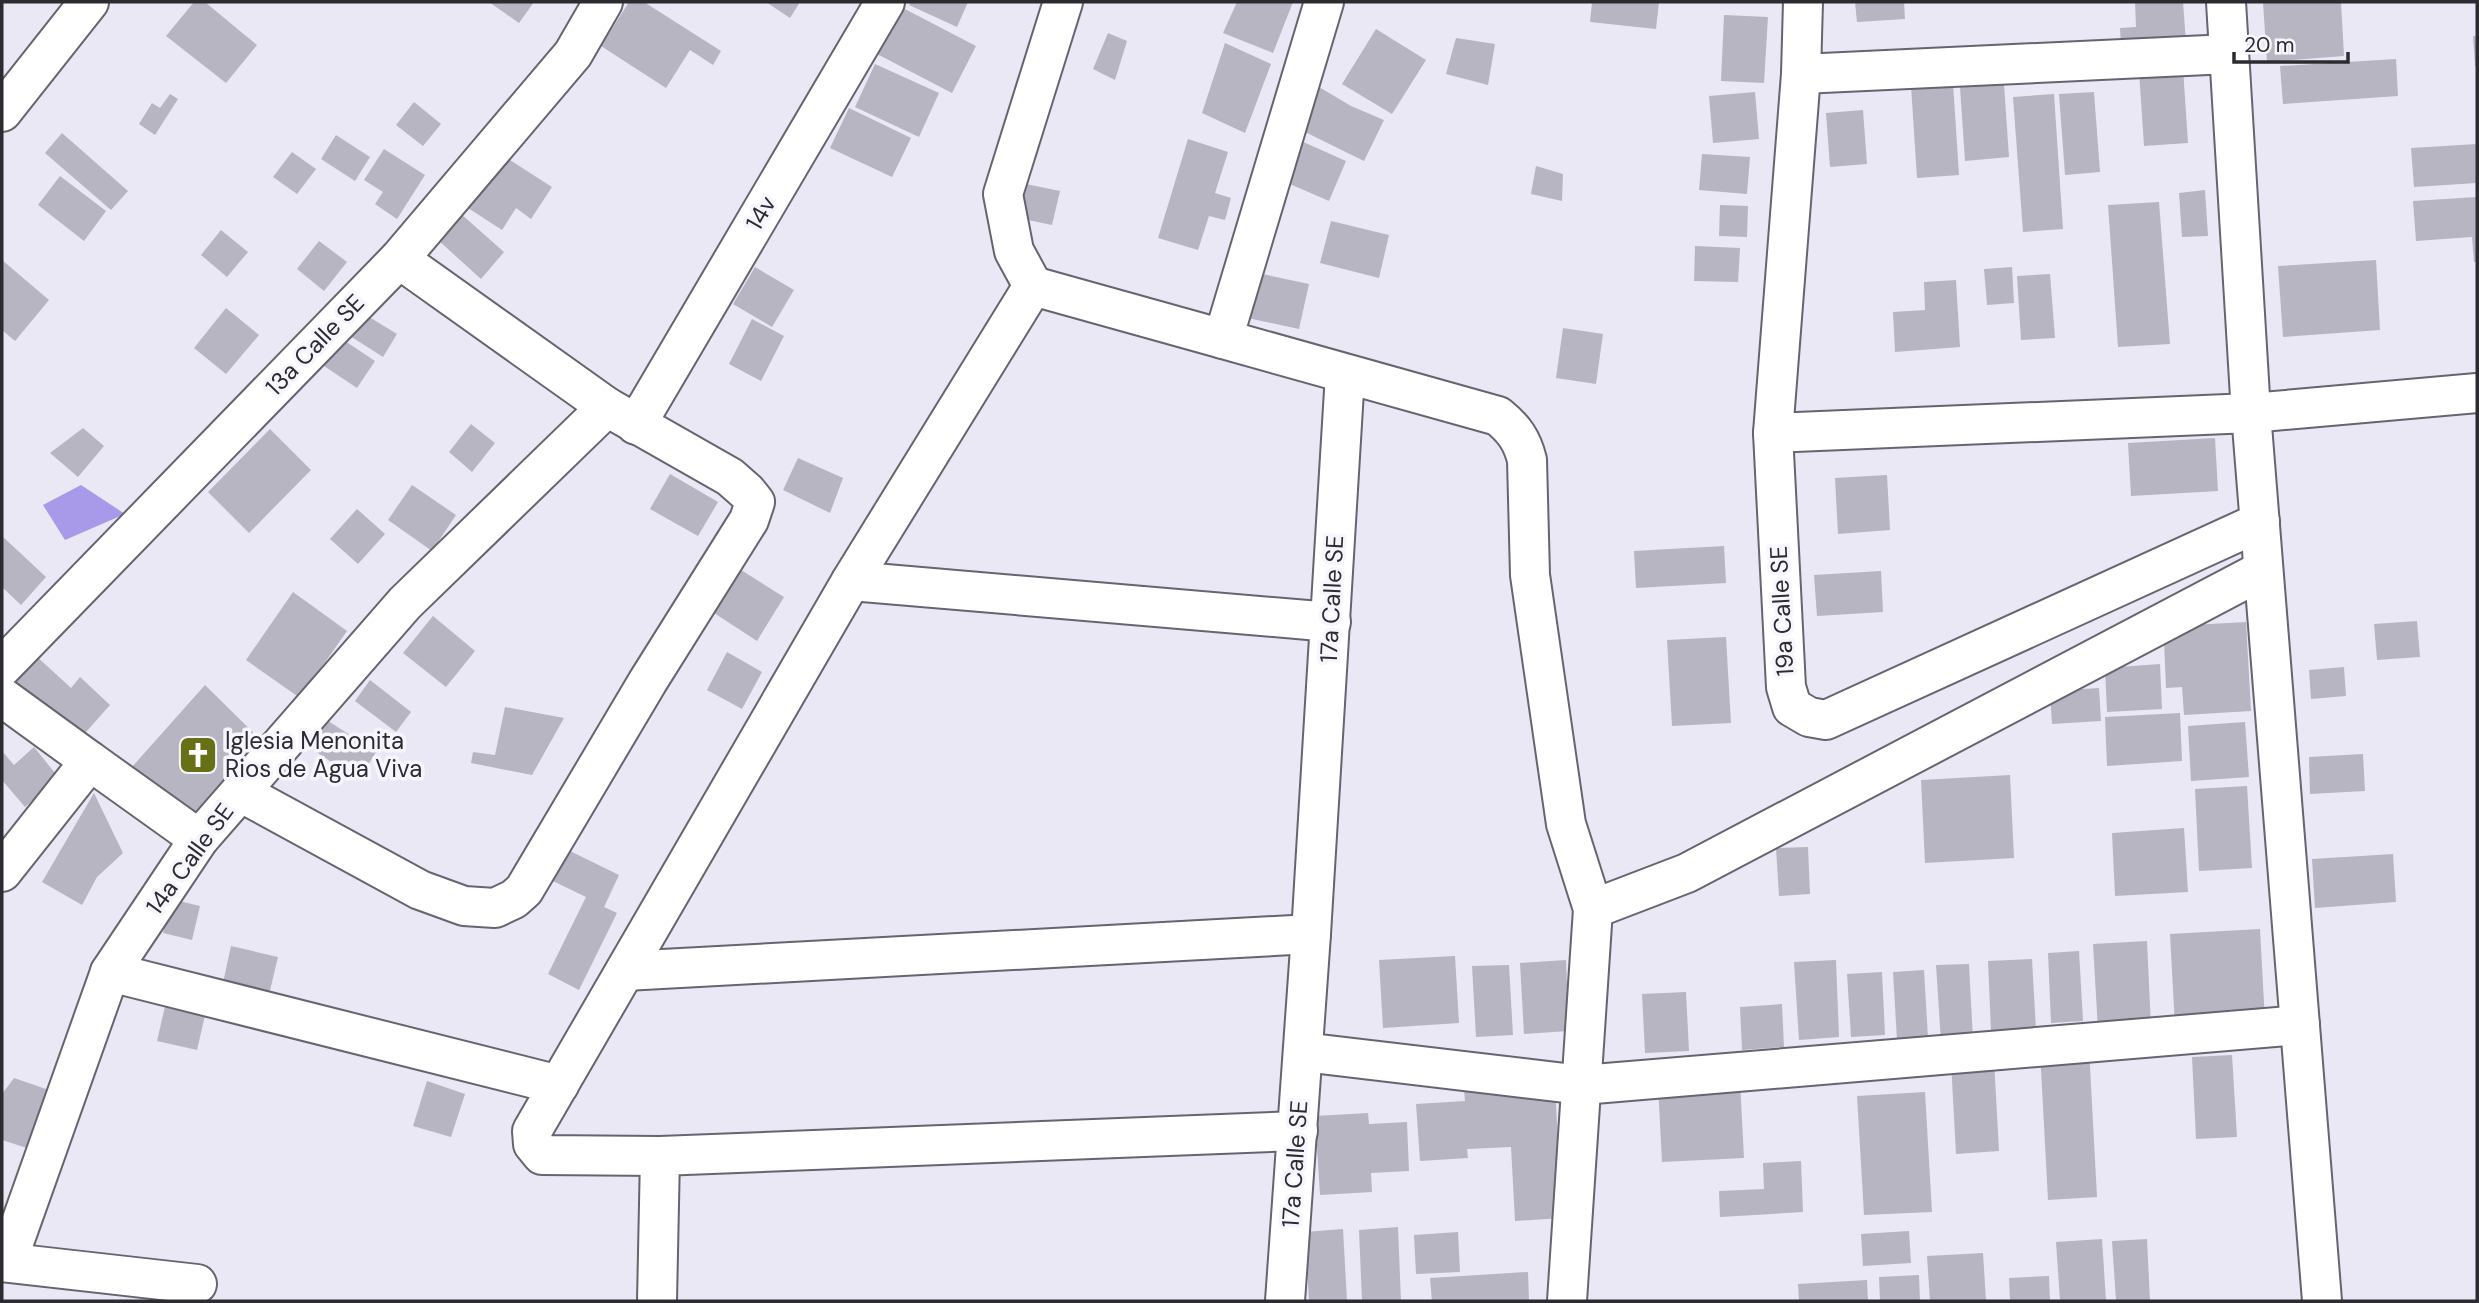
<svg xmlns="http://www.w3.org/2000/svg" width="2479" height="1303" font-family="'DM Sans',sans-serif">
<style>
.water{fill:#a999e9}
.building{fill:#b7b5c1}
.lines{fill:none;stroke-linecap:round;stroke-linejoin:round}
.minor-casing{stroke:#66646f;stroke-width:42}
.minor{stroke:#fff;stroke-width:38}
.labels{text-anchor:middle;stroke-width:7;stroke-linejoin:round;paint-order:stroke}
.street-label{font-size:24px;fill:#2c2b30;stroke:#f7f6fe}
.poi-label{font-size:24px;fill:#2c2b30;stroke:#f7f6fe;text-anchor:start}
</style>
<rect width="100%" height="100%" fill="#eae8f5"/>
<path class="water" d="M81,485L125,514L65,540L43,505Z"/>
<g class="building">
<path d="M194,2H205L257,45L226,83L166,36Z"/>
<path d="M489,2H534L519,23Z"/>
<path d="M629,2H644L721,51L713,65L690,50L666,88L601,46Z"/>
<path d="M766,2H800L790,18Z"/>
<path d="M911,2H968L957,27L909,5Z"/>
<path d="M1237,2H1293L1273,53L1223,33Z"/>
<path d="M1592,2H1659L1656,29L1590,22Z"/>
<path d="M1855,2H1904L1905,19L1857,22Z"/>
<path d="M2135,2H2183L2186,42L2121,46L2120,28L2136,27Z"/>
<path d="M2282,2H2341L2344,56L2267,62L2263,3Z"/>
<path d="M901,7L976,46L952,93L877,54Z"/>
<path d="M1724,15L1768,17L1764,83L1721,81Z"/>
<path d="M1376,29L1426,60L1392,114L1342,84Z"/>
<path d="M1108,33L1127,41L1115,80L1093,69Z"/>
<path d="M2473,36H2477V66H2475Z"/>
<path d="M1456,38L1495,44L1488,85L1446,74Z"/>
<path d="M1225,43L1271,64L1245,133L1202,113Z"/>
<path d="M2396,59L2398,96L2283,104L2280,66Z"/>
<path d="M875,64L939,93L919,137L855,107Z"/>
<path d="M2183,68L2188,143L2144,146L2139,71Z"/>
<path d="M1953,83L1959,175L1917,178L1911,86Z"/>
<path d="M2004,84L2009,157L1965,161L1960,87Z"/>
<path d="M1319,87L1351,106L1384,120L1364,161L1299,129Z"/>
<path d="M1755,92L1759,139L1713,143L1709,96Z"/>
<path d="M2094,92L2100,172L2065,175L2059,94Z"/>
<path d="M170,94L178,99L155,135L139,124L152,103L160,108Z"/>
<path d="M2054,94L2063,229L2023,232L2013,97Z"/>
<path d="M414,102L441,124L423,146L396,125Z"/>
<path d="M849,108L911,138L892,177L830,148Z"/>
<path d="M1863,110L1867,164L1830,167L1826,113Z"/>
<path d="M62,133L128,191L111,210L45,153Z"/>
<path d="M336,135L370,157L355,181L321,159Z"/>
<path d="M1188,139L1228,152L1215,193L1231,198L1225,220L1209,216L1198,250L1158,238Z"/>
<path d="M1301,141L1346,161L1329,201L1283,181Z"/>
<path d="M2477,144V183L2414,187L2411,148Z"/>
<path d="M384,149L425,175L397,219L375,204L383,192L364,180Z"/>
<path d="M292,152L316,169L297,194L273,177Z"/>
<path d="M1702,154L1750,157L1747,194L1699,190Z"/>
<path d="M502,155L552,187L531,219L516,208L502,230L468,208Z"/>
<path d="M1536,166L1563,174L1562,201L1531,194Z"/>
<path d="M60,176L106,211L84,241L38,205Z"/>
<path d="M1021,183L1060,191L1052,225L1013,217Z"/>
<path d="M2205,190L2208,236L2182,237L2179,193Z"/>
<path d="M2477,197V262H2474L2472,237L2416,241L2413,201Z"/>
<path d="M2159,202L2170,344L2118,347L2108,205Z"/>
<path d="M1720,205L1748,206L1747,237L1719,236Z"/>
<path d="M461,214L504,252L481,279L438,240Z"/>
<path d="M1331,221L1389,235L1379,278L1320,263Z"/>
<path d="M221,230L248,252L227,277L201,255Z"/>
<path d="M319,241L347,262L324,291L297,269Z"/>
<path d="M1695,246L1740,248L1738,282L1694,281Z"/>
<path d="M2,260L49,300L15,341L2,330Z"/>
<path d="M2376,260L2380,330L2283,337L2278,266Z"/>
<path d="M755,267L794,290L772,327L733,304Z"/>
<path d="M2012,267L2014,303L1987,305L1984,269Z"/>
<path d="M1253,272L1309,284L1299,329L1243,317Z"/>
<path d="M2050,274L2055,338L2021,340L2017,276Z"/>
<path d="M1956,280L1960,347L1895,352L1893,312L1925,310L1924,282Z"/>
<path d="M226,308L259,335L226,374L194,348Z"/>
<path d="M361,312L397,334L383,357L347,334Z"/>
<path d="M752,319L784,336L761,381L729,364Z"/>
<path d="M1563,328L1603,334L1596,384L1556,378Z"/>
<path d="M342,339L375,361L357,388L324,366Z"/>
<path d="M471,424L495,443L472,472L449,452Z"/>
<path d="M83,428L104,446L78,477L50,453Z"/>
<path d="M270,429L311,470L249,533L208,492Z"/>
<path d="M2215,438L2218,491L2131,496L2128,443Z"/>
<path d="M798,458L843,478L830,513L783,490Z"/>
<path d="M670,474L718,502L698,536L650,509Z"/>
<path d="M1887,475L1890,530L1838,534L1835,478Z"/>
<path d="M412,485L456,515L432,551L388,520Z"/>
<path d="M357,509L385,534L358,564L330,539Z"/>
<path d="M2,536L46,577L21,605L2,587Z"/>
<path d="M1724,546L1726,583L1636,588L1634,551Z"/>
<path d="M738,568L784,597L757,641L711,611Z"/>
<path d="M1881,571L1883,612L1817,616L1814,575Z"/>
<path d="M293,592L347,631L300,698L246,660Z"/>
<path d="M433,616L475,651L446,687L403,653Z"/>
<path d="M2417,621L2420,657L2377,660L2374,624Z"/>
<path d="M2246,622L2251,711L2184,715L2182,687L2166,688L2164,641H2174L2173,626Z"/>
<path d="M1726,637L1731,723L1672,726L1667,640Z"/>
<path d="M727,652L762,672L742,709L707,690Z"/>
<path d="M34,654L71,688L80,677L110,705L78,741L11,680Z"/>
<path d="M2160,664L2162,709L2107,712L2105,668Z"/>
<path d="M2344,667L2346,696L2311,699L2309,670Z"/>
<path d="M370,680L411,712L396,732L355,701Z"/>
<path d="M205,685L265,744L196,823L132,767Z"/>
<path d="M2099,688L2101,721L2052,724L2050,691Z"/>
<path d="M505,707L564,718L532,775L471,763L473,752L495,755Z"/>
<path d="M2180,713L2182,761L2107,766L2105,717Z"/>
<path d="M322,717L376,752L359,780L304,744Z"/>
<path d="M2245,722L2249,777L2191,781L2188,726Z"/>
<path d="M34,747L59,778L25,807L2,780V751L14,765Z"/>
<path d="M2363,754L2365,791L2310,794L2309,757Z"/>
<path d="M2010,775L2014,858L1925,863L1921,780Z"/>
<path d="M2247,786L2252,868L2199,871L2195,789Z"/>
<path d="M94,793L123,853L97,877L82,905L42,882Z"/>
<path d="M2184,828L2188,892L2115,896L2112,833Z"/>
<path d="M1808,847L1810,894L1779,896L1776,848Z"/>
<path d="M568,850L619,875L604,907L617,913L579,990L548,974L586,897L553,881Z"/>
<path d="M2393,854L2396,902L2315,908L2312,859Z"/>
<path d="M171,899L200,906L192,940L163,933Z"/>
<path d="M2260,929L2265,1021L2175,1027L2170,934Z"/>
<path d="M2147,941L2151,1027L2098,1030L2093,944Z"/>
<path d="M231,946L278,957L267,1003L221,992Z"/>
<path d="M2079,951L2083,1021L2051,1023L2048,953Z"/>
<path d="M1455,956L1459,1023L1383,1028L1379,960Z"/>
<path d="M2032,959L2036,1030L1991,1032L1988,961Z"/>
<path d="M1566,960L1569,1031L1524,1034L1520,963Z"/>
<path d="M1836,960L1839,1037L1799,1040L1794,962Z"/>
<path d="M1969,964L1973,1040L1941,1042L1936,965Z"/>
<path d="M1509,965L1513,1035L1476,1037L1472,966Z"/>
<path d="M1924,970L1928,1038L1897,1040L1893,972Z"/>
<path d="M1882,972L1885,1035L1851,1037L1847,974Z"/>
<path d="M1686,992L1689,1051L1645,1053L1642,994Z"/>
<path d="M166,1002L206,1011L197,1050L157,1041Z"/>
<path d="M1782,1004L1784,1047L1742,1050L1740,1007Z"/>
<path d="M2089,1048L2097,1197L2048,1200L2040,1051Z"/>
<path d="M2232,1055L2237,1137L2196,1139L2192,1057Z"/>
<path d="M1994,1060L1999,1151L1956,1154L1951,1062Z"/>
<path d="M14,1078L49,1090L30,1149L2,1140V1094Z"/>
<path d="M427,1081L465,1094L451,1137L413,1126Z"/>
<path d="M1740,1081L1744,1158L1662,1162L1658,1085Z"/>
<path d="M1555,1086L1562,1218L1515,1221L1511,1147L1467,1149L1468,1158L1420,1161L1416,1104L1465,1101L1464,1090Z"/>
<path d="M1925,1092L1932,1212L1864,1215L1857,1096Z"/>
<path d="M1368,1113L1369,1124L1407,1122L1409,1171L1371,1173L1372,1192L1320,1195L1315,1116Z"/>
<path d="M1801,1161L1803,1212L1720,1217L1719,1191L1764,1189L1763,1163Z"/>
<path d="M1398,1227L1401,1301H1362L1359,1230Z"/>
<path d="M1343,1229L1347,1301H1309L1305,1232Z"/>
<path d="M1909,1231L1911,1263L1863,1266L1861,1234Z"/>
<path d="M1458,1232L1460,1272L1416,1274L1414,1235Z"/>
<path d="M2102,1239L2106,1301H2060L2056,1242Z"/>
<path d="M2147,1239L2150,1301H2116L2112,1241Z"/>
<path d="M1983,1253L1986,1301H1930L1927,1256Z"/>
<path d="M1528,1272L1529,1301H1432L1430,1278Z"/>
<path d="M1919,1275L1920,1301H1880L1879,1277Z"/>
<path d="M2049,1276L2050,1301H2010L2009,1278Z"/>
<path d="M1867,1280L1868,1301H1799L1798,1284Z"/>
</g>
<g class="lines">
<g class="minor-casing">
<g id="minor">
<path d="M1324,2L1223,339L1498,416C1514,429 1522,440 1527,460L1530,575L1566,824L1593,909L1567,1301"/>
<path d="M1803,2L1801,74L1773,433L1786,687L1792,707L1809,717L1826,720L2260,522"/>
<path d="M2226,2L2251,413L2322,1301"/>
<path d="M1801,74L2229,54"/>
<path d="M2,112L89,2"/>
<path d="M1033,286L1014,251L1003,194L1063,2"/>
<path d="M636,425L885,2"/>
<path d="M1773,433L2251,413L2477,393"/>
<path d="M851,581L1331,622"/>
<path d="M2,667L399,259L573,54L603,2"/>
<path d="M2,697L90,761"/>
<path d="M240,792L420,890L464,906L495,908L514,899L524,890L648,681L749,520L755,502L747,492L730,477L607,407L399,259"/>
<path d="M2,872L90,761L199,839"/>
<path d="M1593,909L1687,873L2263,570"/>
<path d="M625,971L1311,934"/>
<path d="M110,972L559,1085"/>
<path d="M1303,1052L1582,1085L2300,1025"/>
<path d="M660,1156L542,1155L533,1144L532,1131L851,581L1033,286L1223,339"/>
<path d="M2,1262L197,1284"/>
<path d="M7,1262L110,972L199,839L405,603L607,407"/>
<path d="M657,1301L660,1156L1298,1131"/>
<path d="M1285,1301L1311,934L1345,374"/>
</g>
</g>
<use href="#minor" class="minor"/>
</g>
<defs>
<g id="church-square" transform="scale(2.0125)"><rect x="-9" y="-9" width="18" height="18" rx="4" fill="#687017" stroke="#f7f6fe"/><path d="M-1.2-6h2.4v3.5h3.3v2.4h-3.3V6h-2.4V-.1h-3.3v-2.4h3.3Z" fill="#fff"/></g>
</defs>
<g fill-rule="evenodd">
<use href="#church-square" x="198" y="755"/>
</g>
<g class="labels">
<g class="street-label">
<text transform="translate(761 213) rotate(-60)" y="8">14v</text>
<text transform="translate(315 345) rotate(-46)" y="8">13a Calle SE</text>
<text transform="translate(1332 599) rotate(-87)" y="8">17a Calle SE</text>
<text transform="translate(1782 611) rotate(-93)" y="8">19a Calle SE</text>
<text transform="translate(190 859) rotate(-54)" y="8">14a Calle SE</text>
<text transform="translate(1295 1164) rotate(-86)" y="8">17a Calle SE</text>
</g>
<g class="poi-label">
<text x="225" y="749">Iglesia Menonita<tspan x="225" dy="28">Rios de Agua Viva</tspan></text>
</g>
</g>
<rect width="2479" height="1303" fill="none" stroke="#2c2b30" stroke-width="7"/>
<path d="M2234 52v10h114v-10" fill="none" stroke="#2c2b30" stroke-width="3.5"/>
<text x="2244" y="52" font-size="21" fill="#2c2b30" stroke="#f7f6fe" stroke-width="5" paint-order="stroke">20 m</text>
</svg>
